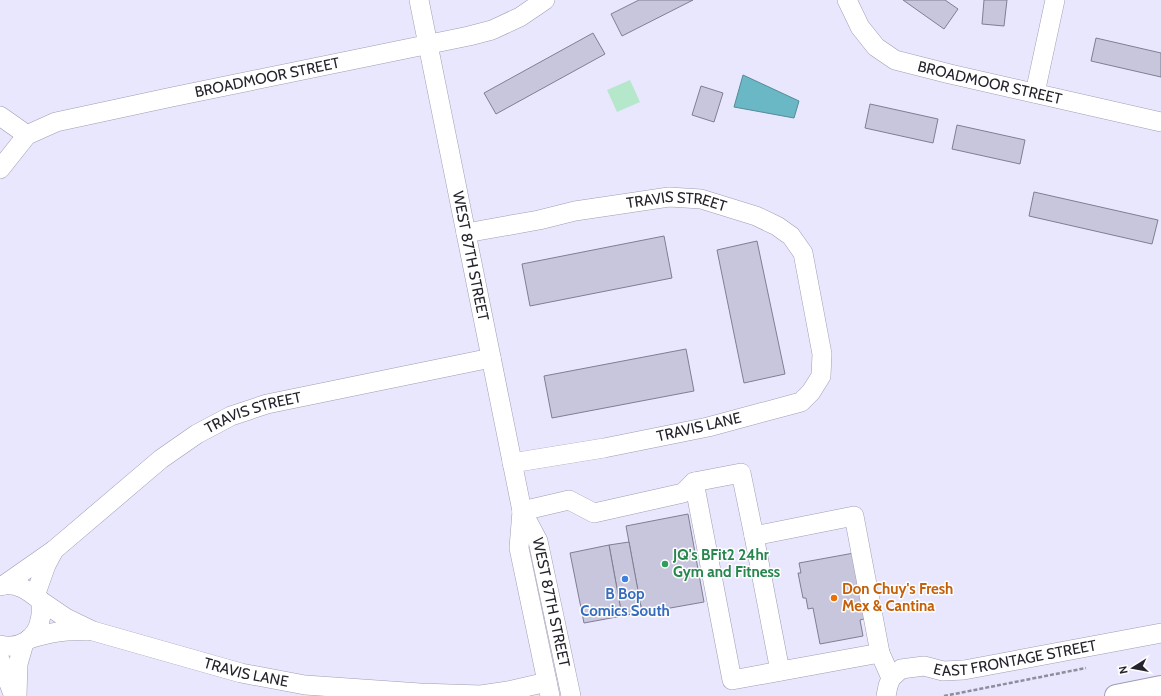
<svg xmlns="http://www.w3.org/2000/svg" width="1161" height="696" font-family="Cabin,sans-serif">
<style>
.green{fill:#b5e7cb}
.water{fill:#6ab7c5;stroke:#558b97}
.building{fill:#c8c6dd;stroke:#807e93}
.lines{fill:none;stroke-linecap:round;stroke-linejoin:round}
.minor-casing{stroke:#9f9db3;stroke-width:20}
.major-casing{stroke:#9f9db3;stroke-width:24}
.path{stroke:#8e8d9d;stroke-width:2.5;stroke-dasharray:4 2;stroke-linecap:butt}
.minor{stroke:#fff;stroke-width:19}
.major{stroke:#fff;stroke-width:22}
.leisure-dot{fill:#2e9e5b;stroke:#fff;stroke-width:1.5}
.shop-dot{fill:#3f7fe0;stroke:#fff;stroke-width:1.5}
.food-dot{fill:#e8710a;stroke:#fff;stroke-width:1.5}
.labels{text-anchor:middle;stroke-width:3;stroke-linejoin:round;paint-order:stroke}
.street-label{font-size:15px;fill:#25242c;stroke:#fff}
.leisure-label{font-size:15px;font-weight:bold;fill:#27864d;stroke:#fff;text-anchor:start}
.food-label{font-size:15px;font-weight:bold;fill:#c56008;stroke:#fff;text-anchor:start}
.shop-label{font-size:15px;font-weight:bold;fill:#366cbe;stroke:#fff}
</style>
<rect width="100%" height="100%" fill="#e9e7fe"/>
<path class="green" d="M630,80L640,102L617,112L607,90Z"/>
<path class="water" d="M743,75L799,101L794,118L734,107Z"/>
<g class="building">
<path d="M639,0H693L622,36L611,14Z"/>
<path d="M903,0H945L958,9L944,29Z"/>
<path d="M984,0H1007L1004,26L982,24Z"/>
<path d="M593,33L605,54L496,114L484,93Z"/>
<path d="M1096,38L1161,53V77L1091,61Z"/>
<path d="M701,86L723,93L714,122L692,115Z"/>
<path d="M870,104L938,119L933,143L865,128Z"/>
<path d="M957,125L1025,140L1020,164L952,149Z"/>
<path d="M1034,192L1158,220L1152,244L1029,216Z"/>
<path d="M664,236L672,278L530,306L522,264Z"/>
<path d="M757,241L785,374L744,383L717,250Z"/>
<path d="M686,349L694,391L552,418L544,376Z"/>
<path d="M688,514L704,602L642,613L626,526Z"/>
<path d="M629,542L642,612L622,616L609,545Z"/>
<path d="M609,545L622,616L584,623L570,553Z"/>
<path d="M854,553L867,618L860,620L863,636L820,644L813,608L808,609L806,598H803L798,573H801L799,563Z"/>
</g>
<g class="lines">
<g class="minor-casing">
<g id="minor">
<path id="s1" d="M419,0L522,511L538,541L571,696"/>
<path id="s2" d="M847,0L860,27L876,47L895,60L950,74L1161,122"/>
<path d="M1035,93L1055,0"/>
<path d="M0,116L27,135"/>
<path id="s3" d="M0,169L27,135L56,122L172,97L469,36L492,30L520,17L545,0"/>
<path id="s4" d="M466,233L539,220L575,211L669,197L701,199L756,216L777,226L791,236L803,253L822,354L821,376L811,392L801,402L708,427L604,448L512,463"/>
<path d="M694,482L732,680L880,653"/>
<path d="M522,511L569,500L594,513L683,493L694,482L741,473L754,536L854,516L880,653L891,678"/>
<path d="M522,511L519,548L550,696"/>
<path d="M754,536L780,671"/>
<path id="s5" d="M4,585L54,550L161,459L197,434L231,416L267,404L491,358"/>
<path d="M0,586C16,581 29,591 41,601C41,608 42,614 40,620C37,639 18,650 0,645"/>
<path d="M35,596L46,565L54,550"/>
<path id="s6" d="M41,601L66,618L93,631L241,673L305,685L420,693L481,695L508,691L547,682"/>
<path d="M29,639C51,632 64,630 87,631"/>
<path d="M0,660L13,694"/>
<path d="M17,696L18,664L24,643"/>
<path id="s7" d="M886,696L888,686L891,678L901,669L924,666L943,671L964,670L1161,633"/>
</g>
</g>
<g class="major-casing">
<path id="major" d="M1116,696L1161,687"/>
</g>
<path class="path" d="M944,696L1086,668"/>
<use href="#minor" class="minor"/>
<use href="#major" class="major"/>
</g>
<circle class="leisure-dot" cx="665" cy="564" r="4"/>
<circle class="shop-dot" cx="625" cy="579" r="4"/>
<circle class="food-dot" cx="834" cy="598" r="4"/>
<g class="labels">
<g class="street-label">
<text dy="5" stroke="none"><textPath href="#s3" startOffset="291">BROADMOOR STREET</textPath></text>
<text dy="5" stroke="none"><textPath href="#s2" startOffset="176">BROADMOOR STREET</textPath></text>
<text dy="5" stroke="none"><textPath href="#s4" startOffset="214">TRAVIS STREET</textPath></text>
<text dy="5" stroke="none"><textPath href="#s1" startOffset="261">WEST 87TH STREET</textPath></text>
<text dy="5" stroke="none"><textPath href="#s5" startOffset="306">TRAVIS STREET</textPath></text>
<text transform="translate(699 427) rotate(-13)" y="5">TRAVIS LANE</text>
<text dy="5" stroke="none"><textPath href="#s1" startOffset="618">WEST 87TH STREET</textPath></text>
<text dy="5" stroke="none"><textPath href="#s7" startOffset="148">EAST FRONTAGE STREET</textPath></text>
<text dy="5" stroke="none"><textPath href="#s6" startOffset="219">TRAVIS LANE</textPath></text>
</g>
<g class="leisure-label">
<text x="673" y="560">JQ's BFit2 24hr<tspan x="673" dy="17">Gym and Fitness</tspan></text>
</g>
<g class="food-label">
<text x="842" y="594">Don Chuy's Fresh<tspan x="842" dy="17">Mex &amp; Cantina</tspan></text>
</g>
<g class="shop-label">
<text x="625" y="599">B Bop<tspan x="625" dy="17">Comics South</tspan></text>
</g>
</g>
<g transform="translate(1133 668) rotate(259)" stroke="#ffffff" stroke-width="3" paint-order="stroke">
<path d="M0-3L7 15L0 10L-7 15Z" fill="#25242c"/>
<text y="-6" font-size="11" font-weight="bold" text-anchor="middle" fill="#25242c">N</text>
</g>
</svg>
